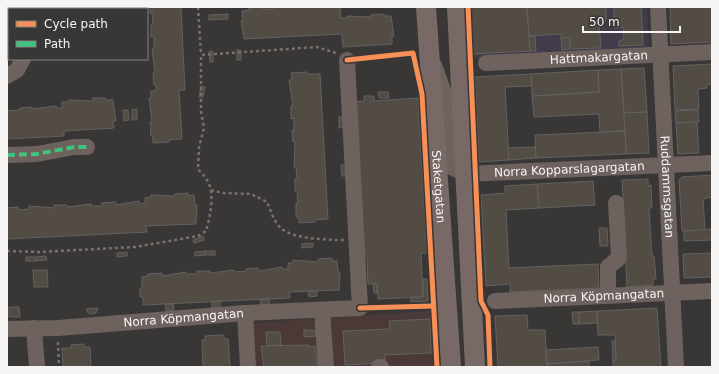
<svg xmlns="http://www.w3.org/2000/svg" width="719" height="374" font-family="'DejaVu Sans',sans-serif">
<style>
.commercial{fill:#423b4a}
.education{fill:#4b3938}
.building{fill:#524c44;stroke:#636261}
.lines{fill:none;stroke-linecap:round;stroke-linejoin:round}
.path{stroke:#78706e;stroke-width:2.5;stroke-dasharray:3 3;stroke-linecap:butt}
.minor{stroke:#6e625f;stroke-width:16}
.major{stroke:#796966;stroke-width:20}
.quiet{stroke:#40c37c;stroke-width:4;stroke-dasharray:8 4;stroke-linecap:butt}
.cycleway-casing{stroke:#393735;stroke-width:8}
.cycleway{stroke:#f78f57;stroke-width:5}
.labels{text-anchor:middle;stroke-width:3.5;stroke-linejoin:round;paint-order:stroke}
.street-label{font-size:12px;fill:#f6f5f3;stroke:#393735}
</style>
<rect width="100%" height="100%" fill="#383736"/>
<path class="commercial" d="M469,7H647L649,49L471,59Z"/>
<path class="education" d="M431,311L435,367H252L249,323Z"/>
<g class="building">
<path d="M150,7H181L185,90H179L182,139L169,140V142L153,143V136H151L150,122H152L149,98H151V91H156V85H154L153,73H155L152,49H154V37H151V25H153L152,13H150Z"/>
<path d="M262,7V9H274V7H340L341,18H347V16L371,17V15L384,14V16H391L394,36H392V44L343,47L342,34L244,39L241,21H243L242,11L249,10V8Z"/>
<path d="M471,7H527L530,51L473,54Z"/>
<path d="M527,7H606V21L599,22L601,48L570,49V38H561V34L529,36Z"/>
<path d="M614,7H641L643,45L619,46V41L624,39L623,27L614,28Z"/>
<path d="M670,7H712V42L671,44Z"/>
<path d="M466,12H471V19H467Z"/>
<path d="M228,14V19L209,20V15Z"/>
<path d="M529,36H535L536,51H530Z"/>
<path d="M561,38H570V49L562,50Z"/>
<rect x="237" y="50" width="4" height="10"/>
<path d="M209,51H213V62H210Z"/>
<path d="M712,64V84L707,85V88L698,89L699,109L675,110L673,66Z"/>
<path d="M644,68L647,112L624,113L621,69Z"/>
<path d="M621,69L625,131L600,132L599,114L534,117L532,96L599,92L598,70Z"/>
<path d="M598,70L599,92L532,96L531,74Z"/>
<path d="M307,72V74H320L328,219L315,220V222L299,223V217H296V203H298L297,191H295V179L297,178L296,167H294L295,142H293L292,130H294V118L291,119V106H293L289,80H292L291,73Z"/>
<path d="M531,74L532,86L505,87L509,160L479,162L475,77Z"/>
<path d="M201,86L205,87L203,97H199Z"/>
<path d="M378,92H388L389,98H379Z"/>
<path d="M364,96H374V101L418,98L427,253H421L423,297L378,299L377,284H368L367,256H361L353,102L364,101Z"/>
<path d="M93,98H105L106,100H113L116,121H113L114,128L64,131V136L7,139V108L8,111L20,110V108L32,107V109L56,106L57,108H62V102H69V100L93,101Z"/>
<path d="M137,109V120H132V110Z"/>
<path d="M123,110H128L129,120L124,121Z"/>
<path d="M698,110L699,122L676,123L675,111Z"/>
<path d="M647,112L649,153L626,154L624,113Z"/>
<path d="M344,116V127L339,128V117Z"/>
<path d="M697,122L699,153L678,154L676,123Z"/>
<path d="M625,131L626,154L536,158L535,135Z"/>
<path d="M535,147L536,158L509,160L508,148Z"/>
<path d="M341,165H346L347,176H342Z"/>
<path d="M712,175V197L703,199L705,230L682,231L679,180L682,177Z"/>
<path d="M648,179V186L651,185L652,208H649L652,256H654L656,279H653V285L627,287L622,180Z"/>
<path d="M593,181L595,205L539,208L537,184Z"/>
<path d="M537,184L539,208L506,210L509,268L598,264L599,288L510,292V284L486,286L481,195L505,193V186Z"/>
<path d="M188,193V196L194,195L195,205H197L196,224L146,226L147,232L7,239V208L18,207V210L29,209V206L54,208V205H67V207L91,204V206H102V203L116,202V205L139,201V204L145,203V198L151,197V195L175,196V194Z"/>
<path d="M599,228H607L608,246H600Z"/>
<path d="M712,229V240L684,241V231Z"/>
<path d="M203,236L204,240L194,243L193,240Z"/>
<path d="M313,243V247L302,248V244Z"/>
<path d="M205,251V255L195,256V252Z"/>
<rect x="205" y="251" width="10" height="4"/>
<path d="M127,252V256L117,257V253Z"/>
<path d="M712,253V277L684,278L683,254Z"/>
<path d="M46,256L47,260L36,261V257Z"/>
<rect x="26" y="257" width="10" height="4"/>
<path d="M332,258V261H337L338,272H340L339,290L289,292L290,298L143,305V297H140V288H142V277L148,276V274L162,273V276L186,272V274H197V271H210V273L234,270V272L246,271V269L258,268L259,271L282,267V269H288V263H293V260L318,262V259Z"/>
<path d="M33,270H47L48,287H34Z"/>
<path d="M423,279H427L428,301L411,302V297H423Z"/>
<path d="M373,284H377V293H374Z"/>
<path d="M308,291H317V296L309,297Z"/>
<path d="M260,299H269V305H261Z"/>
<path d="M220,301V308H212V302Z"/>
<path d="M165,304H173L174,310L166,311Z"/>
<path d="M9,307H19L20,317H9Z"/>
<path d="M98,308L96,313L92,314L88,313L86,309Z"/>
<path d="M657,308L661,367H613V360H616L615,335H598L597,311Z"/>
<path d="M597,311V323L579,324V312Z"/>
<path d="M572,312H579V324H573Z"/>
<path d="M527,315L528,330H545L547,367H498L495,316Z"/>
<path d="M430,319L431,353L385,355V363L345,365L343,331L390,329L389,321Z"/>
<path d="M304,330H315L316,336L304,337Z"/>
<path d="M266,332H280L281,345L267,346Z"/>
<path d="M224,335V339H228L230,367H203L202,340H205V336Z"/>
<path d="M612,341H615L616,360H613Z"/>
<path d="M84,344V347H90L91,367H63L62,348H71V345Z"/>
<path d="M309,345V347L315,346L317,366L264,367L261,346Z"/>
<path d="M598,347L599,360L547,364L546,350Z"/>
<path d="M589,361V367H547V364Z"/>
</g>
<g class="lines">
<g class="path">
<path d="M198,7L201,55"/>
<path d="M211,190L223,193L251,194L267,202C271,211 274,223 282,229C294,239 328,240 344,240"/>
<path d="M7,251L39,252L135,247L198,236L206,231C210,217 215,195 208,182C206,177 201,173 198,169L199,147L204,128L201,111V55L317,47L336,53"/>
<path d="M58,342L59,367"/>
</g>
<g class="minor">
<path id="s1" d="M658,7L676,367"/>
<path d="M41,9L43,7"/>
<path d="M7,32H9"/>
<path id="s2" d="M486,63L712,52"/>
<path id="s3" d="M434,65L444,93L451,167L466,174L712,163"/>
<path d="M7,76L17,70L23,59"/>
<path d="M7,155L37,154L74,147H87"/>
<path d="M608,295V267L619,258L616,203"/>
<path id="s4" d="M495,301L712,291"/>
<path d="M322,310L326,367"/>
<path d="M245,313L248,367"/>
<path d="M34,328L37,367"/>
<path id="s5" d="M7,329L58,328L245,313L360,308L347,60"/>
<path d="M379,367H381"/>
</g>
<g class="major">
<path id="s6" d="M426,7L451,367"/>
<path d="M457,7L475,367"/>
</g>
<path class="quiet" d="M7,155L37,154L74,147H87"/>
<g class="cycleway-casing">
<g id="cycleway">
<path d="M468,7L481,301L488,315L490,367"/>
<path d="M347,60L413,53L422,94L437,367"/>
<path d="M360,308L433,306"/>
</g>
</g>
<use href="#cycleway" class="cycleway"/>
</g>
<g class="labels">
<g class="street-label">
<text dy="4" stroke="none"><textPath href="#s2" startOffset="113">Hattmakargatan</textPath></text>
<text dy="4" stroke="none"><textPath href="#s3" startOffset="224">Norra Kopparslagargatan</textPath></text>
<text dy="4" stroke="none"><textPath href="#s6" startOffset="180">Staketgatan</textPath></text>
<text dy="4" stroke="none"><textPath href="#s1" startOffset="180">Ruddammsgatan</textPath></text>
<text dy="4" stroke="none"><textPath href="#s4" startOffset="109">Norra Köpmangatan</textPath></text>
<text dy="4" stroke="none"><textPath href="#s5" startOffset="177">Norra Köpmangatan</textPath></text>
</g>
</g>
<rect width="719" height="374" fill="none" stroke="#f6f5f3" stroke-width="16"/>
<rect x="8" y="8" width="140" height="52" fill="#393735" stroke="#858381"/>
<rect x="16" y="21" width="20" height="6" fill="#f78f57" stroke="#858381"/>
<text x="44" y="28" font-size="12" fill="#f6f5f3">Cycle path</text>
<rect x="16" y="41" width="20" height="6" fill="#40c37c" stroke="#858381"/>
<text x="44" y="48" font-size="12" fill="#f6f5f3">Path</text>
<path d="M583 26v6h97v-6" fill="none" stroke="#f6f5f3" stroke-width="2"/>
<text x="589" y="26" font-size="12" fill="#f6f5f3" stroke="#393735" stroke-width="3" paint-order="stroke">50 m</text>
</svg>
